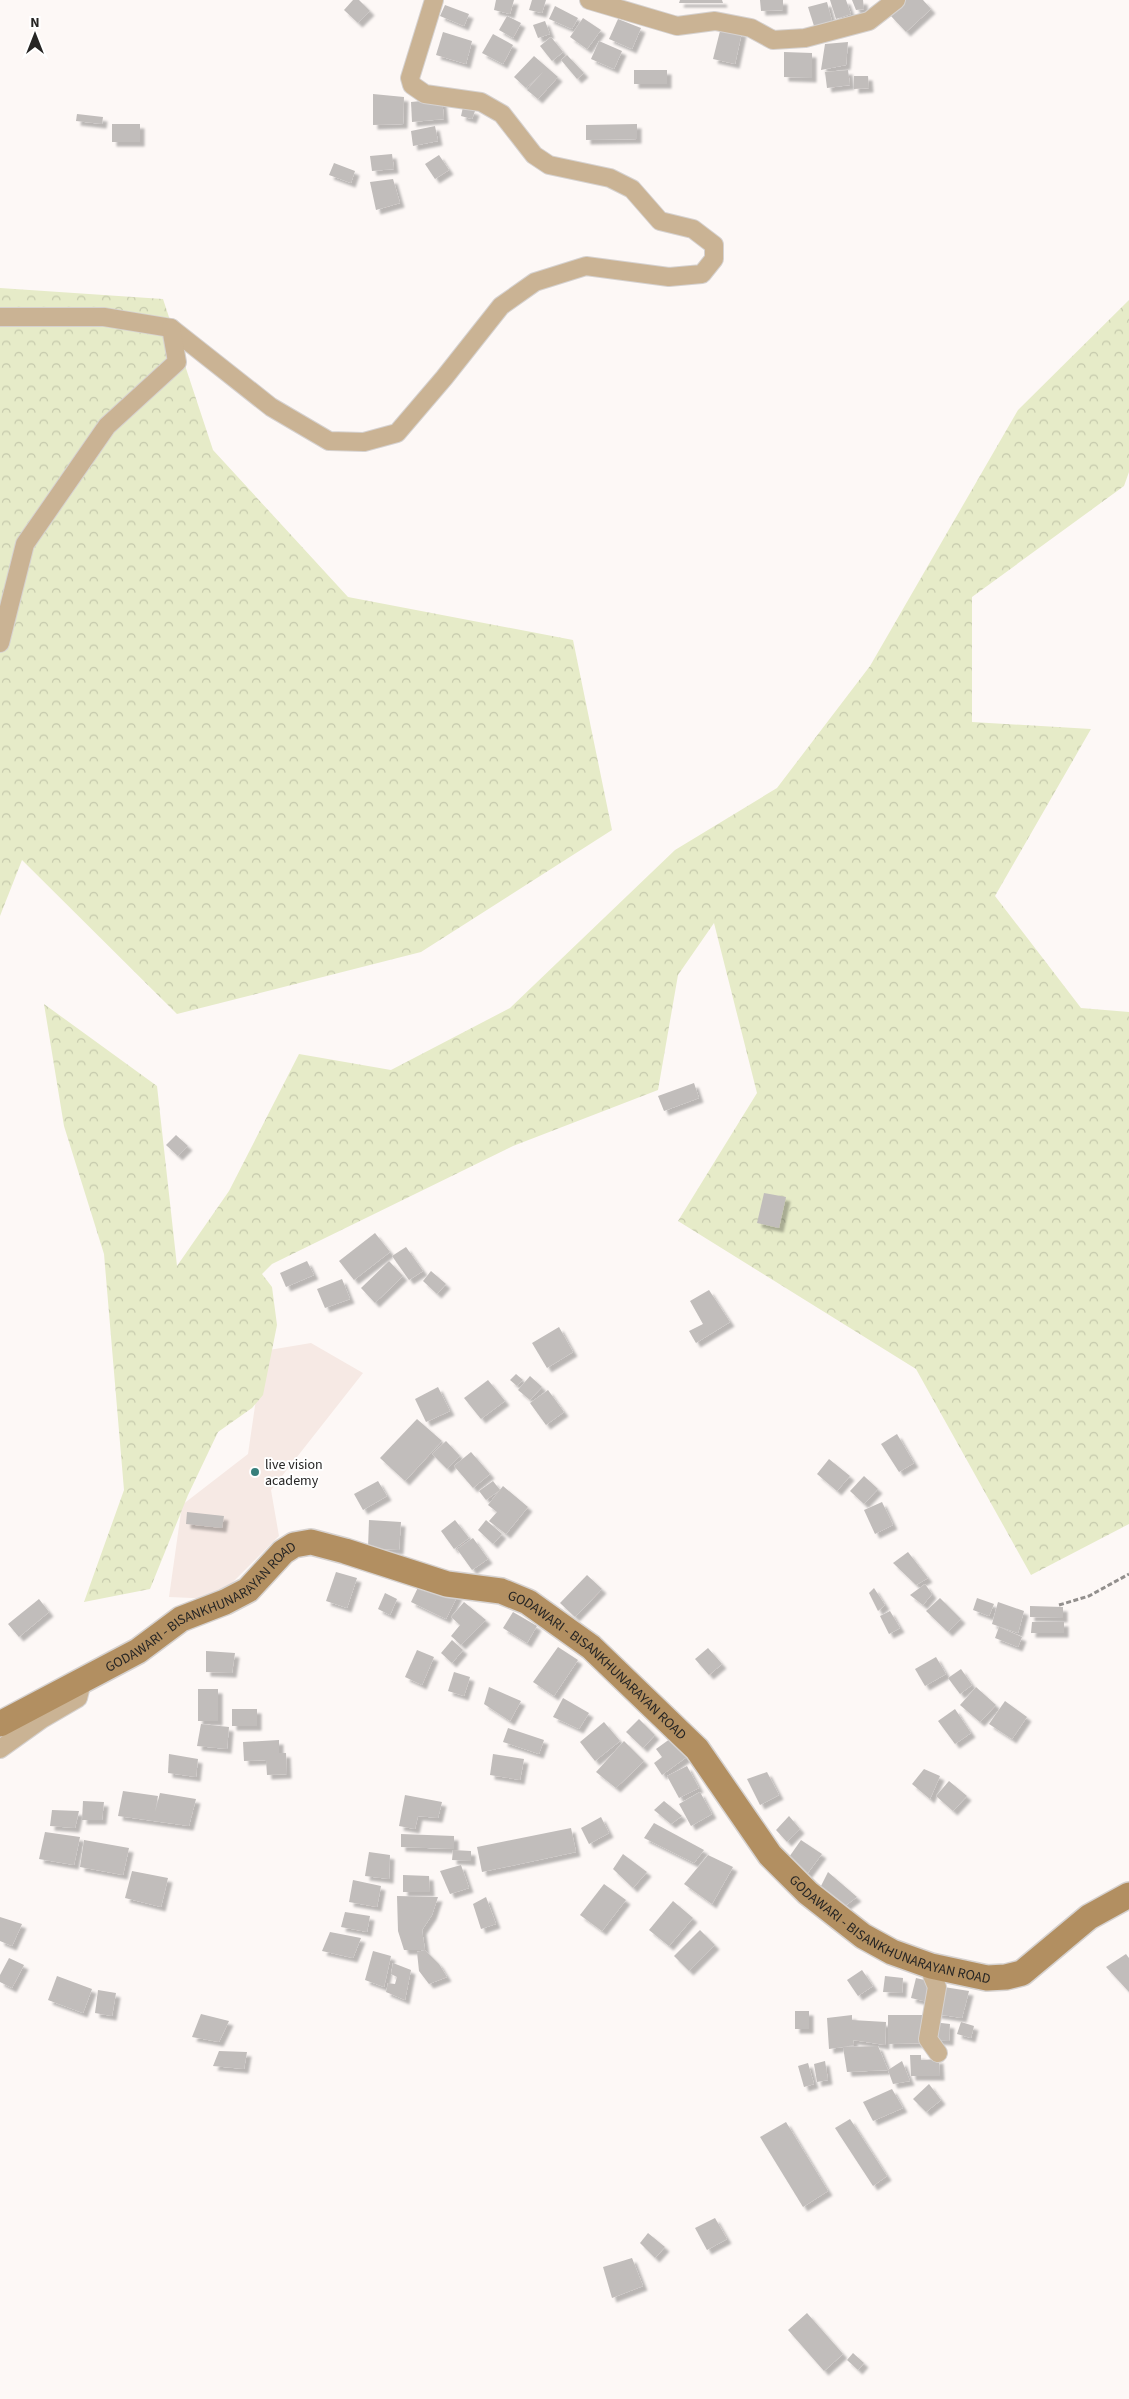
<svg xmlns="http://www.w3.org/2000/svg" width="1129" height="2399" font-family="'Source Sans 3',sans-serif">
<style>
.built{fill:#f6e9e4}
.forest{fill:url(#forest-crowns)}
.building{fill:#c1bdbb;filter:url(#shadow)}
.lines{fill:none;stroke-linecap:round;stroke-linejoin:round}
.street-casing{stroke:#d6d2d0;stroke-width:20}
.secondary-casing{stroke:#d6d2d0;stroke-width:28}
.path{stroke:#928f8d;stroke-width:3;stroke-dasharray:5 2.5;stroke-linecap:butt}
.street{stroke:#cab394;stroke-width:18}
.secondary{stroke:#b28f61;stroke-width:25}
.poi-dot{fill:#377f7b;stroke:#fff;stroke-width:2}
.labels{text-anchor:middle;stroke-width:4;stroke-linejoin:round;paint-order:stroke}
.poi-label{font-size:14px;fill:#262524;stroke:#fff;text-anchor:start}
.street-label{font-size:14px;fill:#262524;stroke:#fff}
</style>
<defs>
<pattern id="forest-crowns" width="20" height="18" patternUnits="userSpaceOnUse" patternTransform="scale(1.25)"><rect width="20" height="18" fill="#e6ebc8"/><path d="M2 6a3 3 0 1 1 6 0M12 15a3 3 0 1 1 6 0" fill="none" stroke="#c5c9ac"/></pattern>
<filter id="shadow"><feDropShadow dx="4.5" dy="4.5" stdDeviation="1" flood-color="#0004"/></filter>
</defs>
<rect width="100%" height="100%" fill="#fdf8f6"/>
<path class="built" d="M311,1343L363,1373L271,1490L279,1536L216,1599L169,1597L182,1505L248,1454L263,1351Z"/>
<g class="forest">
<path d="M0,288L163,299L213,450L348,597L573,640L612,830L421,952L177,1014L22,860L0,916Z"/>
<path d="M1129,300V472L1124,486L972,597V722L1091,729L995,896L1081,1008L1129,1012V1524L1031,1575L916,1369L678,1221L757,1093L714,923L678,975L658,1090L513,1146L272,1264L262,1274L272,1287L277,1325L263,1395L252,1408L218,1432L188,1495L150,1589L84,1602L124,1490L104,1254L64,1126L44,1004L157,1086L177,1266L229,1191L299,1054L391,1070L510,1008L675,850L777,788L870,666L1018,410Z"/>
</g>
<g class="building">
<path d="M353,0H359L370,11L358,23L344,10Z"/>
<path d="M496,0H514L510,14L494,10Z"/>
<path d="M532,0H546L542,13L529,10Z"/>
<path d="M680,0H722L723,3H679Z"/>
<path d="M760,0H783V10L761,11Z"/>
<path d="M830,0H846L851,14L836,19Z"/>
<path d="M852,0H863L864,9L856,10Z"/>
<path d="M906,0H923L931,9L906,32L890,15Z"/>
<path d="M827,2L832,21L814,26L808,7Z"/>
<path d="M445,5L469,14L464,26L440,16Z"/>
<path d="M555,6L578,18L572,29L549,19Z"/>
<path d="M507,16L521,23L513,38L499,30Z"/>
<path d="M583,18L601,30L587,49L570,37Z"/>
<path d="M618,19L641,28L632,49L609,39Z"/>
<path d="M545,21L550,34L538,38L533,25Z"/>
<path d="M721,27L742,32L735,64L713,59Z"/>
<path d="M443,32L472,41L466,64L436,55Z"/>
<path d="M493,34L513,45L503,64L482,53Z"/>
<path d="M551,37L563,52L552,61L540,46Z"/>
<path d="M599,41L622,51L614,69L591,59Z"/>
<path d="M848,42L846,65L821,70L825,44Z"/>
<path d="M784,52L812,53V78L784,77Z"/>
<path d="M567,55L584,73L577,79L561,60Z"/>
<path d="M534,56L558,77L538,99L527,90L543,72L526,88L514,77Z"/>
<rect x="634" y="70" width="33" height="14"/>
<path d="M848,70L850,85L827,88L825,72Z"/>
<path d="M854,76H868L869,88L854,89Z"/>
<path d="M373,94L404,97L403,124L373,125Z"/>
<path d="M442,99L444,119L412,122L411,102Z"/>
<path d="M463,107L475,111L472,119L461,116Z"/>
<path d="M77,114L103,117L102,124L76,121Z"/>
<rect x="112" y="124" width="28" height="18"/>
<path d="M637,124V139L586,140V125Z"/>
<path d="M435,126L438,141L413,146L411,131Z"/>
<path d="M392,154L394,169L372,171L370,156Z"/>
<path d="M439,155L449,170L435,179L425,164Z"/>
<path d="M334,163L355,171L351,183L329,175Z"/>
<path d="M393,179L400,203L376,210L370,182Z"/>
<path d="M694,1083L699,1098L664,1111L658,1096Z"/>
<path d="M176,1135L188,1146L178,1156L166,1145Z"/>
<path d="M764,1193L786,1197L779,1228L757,1223Z"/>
<path d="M375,1233L390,1252L354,1280L339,1261Z"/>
<path d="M406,1247L423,1271L409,1280L392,1256Z"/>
<path d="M307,1261L314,1275L286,1287L280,1273Z"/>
<path d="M389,1261L403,1276L375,1303L361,1288Z"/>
<path d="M431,1271L446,1284L437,1294L423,1281Z"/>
<path d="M342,1279L350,1299L325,1308L317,1289Z"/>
<path d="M709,1290L730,1322L696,1343L689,1331L703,1324L690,1301Z"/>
<path d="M559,1327L573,1352L547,1368L532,1343Z"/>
<path d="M516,1374L523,1380L517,1386L510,1380Z"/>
<path d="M530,1376L542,1387L530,1400L518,1390Z"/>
<path d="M488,1380L505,1401L481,1419L464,1398Z"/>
<path d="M438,1387L450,1411L426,1422L415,1399Z"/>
<path d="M548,1390L564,1412L546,1425L530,1403Z"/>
<path d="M417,1419L442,1441L405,1481L380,1458Z"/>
<path d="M897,1434L914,1463L899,1472L881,1444Z"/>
<path d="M446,1441L460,1456L447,1469L432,1454Z"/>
<path d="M471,1452L490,1474L473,1488L454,1466Z"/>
<path d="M829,1459L850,1476L837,1491L817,1474Z"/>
<path d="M864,1476L878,1489L864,1504L850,1491Z"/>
<path d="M378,1481L387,1496L363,1510L354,1494Z"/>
<path d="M493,1481L500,1490L486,1500L479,1491Z"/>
<path d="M503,1486L528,1507L506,1534L489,1521L497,1512L488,1505Z"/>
<path d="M882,1502L893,1525L875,1534L864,1510Z"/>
<path d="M187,1512L224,1516L222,1528L186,1524Z"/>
<path d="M369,1520L401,1522L399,1550L368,1548Z"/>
<path d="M455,1520L469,1538L454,1549L441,1531Z"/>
<path d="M486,1520L502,1534L493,1544L478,1530Z"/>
<path d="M473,1538L488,1559L472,1570L457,1549Z"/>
<path d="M908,1552L928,1578L916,1585L893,1563Z"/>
<path d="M336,1572L357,1578L347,1608L326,1601Z"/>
<path d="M587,1575L602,1589L575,1617L560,1603Z"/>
<path d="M422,1579L458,1595L446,1619L411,1602Z"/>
<path d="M925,1584L932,1594L923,1605L910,1595Z"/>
<path d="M874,1588L885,1605L878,1611L869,1593Z"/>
<path d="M385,1593L397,1599L390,1615L378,1609Z"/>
<path d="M940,1598L961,1619L948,1632L926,1611Z"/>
<path d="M977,1598L994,1604L989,1616L973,1610Z"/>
<path d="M39,1599L49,1612L19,1637L8,1624Z"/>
<path d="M464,1602L486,1620L461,1645L451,1636L460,1625L451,1617Z"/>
<path d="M998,1602L1024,1611L1018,1633L992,1624Z"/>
<path d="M1030,1606L1063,1607V1618L1030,1617Z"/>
<path d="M890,1611L900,1628L889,1634L880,1616Z"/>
<path d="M513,1612L537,1626L527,1643L503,1628Z"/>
<path d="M1032,1622H1064V1633H1031Z"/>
<path d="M999,1627L1022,1637L1018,1647L995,1638Z"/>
<path d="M452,1640L463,1650L452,1663L441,1653Z"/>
<path d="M558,1647L578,1660L554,1696L533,1682Z"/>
<path d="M708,1648L722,1664L709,1675L695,1659Z"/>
<path d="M417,1650L434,1657L422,1685L405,1677Z"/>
<path d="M206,1651L235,1653L232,1673L206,1672Z"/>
<path d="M936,1657L946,1674L925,1686L915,1669Z"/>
<path d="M961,1669L972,1685L960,1694L948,1678Z"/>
<path d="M454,1672L470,1677L464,1696L448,1691Z"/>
<path d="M489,1687L521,1701L510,1721L484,1704Z"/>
<path d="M976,1687L996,1705L980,1722L960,1705Z"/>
<rect x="198" y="1689" width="20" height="32"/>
<path d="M563,1698L589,1713L579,1729L553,1717Z"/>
<path d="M1005,1701L1027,1717L1012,1739L989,1724Z"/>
<rect x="232" y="1709" width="25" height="17"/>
<path d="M955,1709L971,1733L955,1744L938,1721Z"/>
<path d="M639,1719L655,1735L643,1748L626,1732Z"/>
<path d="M604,1722L620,1741L595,1761L580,1742Z"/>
<path d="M201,1724L229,1727L227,1749L197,1746Z"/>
<path d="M508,1728L544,1740L539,1754L503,1742Z"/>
<path d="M674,1736L688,1756L662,1775L654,1763L662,1757L656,1749Z"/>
<path d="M279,1740V1753H286L287,1774L267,1775L266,1760L244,1761L243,1742Z"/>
<path d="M624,1741L644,1761L616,1788L596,1772Z"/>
<path d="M169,1754L198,1759L196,1777L168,1773Z"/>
<path d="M493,1754L524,1759L520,1780L490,1775Z"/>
<path d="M687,1766L699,1788L679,1798L667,1776Z"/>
<path d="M924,1769L940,1776L930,1799L912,1784Z"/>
<path d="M767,1772L779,1795L760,1805L747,1779Z"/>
<path d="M949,1781L967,1796L953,1811L936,1796Z"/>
<path d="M123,1791L158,1796L155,1812L160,1793L196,1799L189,1826L118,1816Z"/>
<path d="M700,1792L712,1814L691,1826L679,1804Z"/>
<path d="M405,1795L442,1802L438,1818L418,1816L415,1829L399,1826Z"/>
<path d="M83,1801L104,1802L102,1820H82Z"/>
<path d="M664,1801L682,1816L671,1824L654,1810Z"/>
<path d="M52,1810L79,1811L75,1828L50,1826Z"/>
<path d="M789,1816L800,1829L787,1842L776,1830Z"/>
<path d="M601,1817L609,1833L589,1844L581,1828Z"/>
<path d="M654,1823L704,1850L694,1863L644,1838Z"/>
<path d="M571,1828L576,1852L482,1872L477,1847Z"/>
<path d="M45,1832L80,1837L74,1865L39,1859Z"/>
<path d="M401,1834L454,1836V1849L401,1847Z"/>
<path d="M84,1840L129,1848L123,1875L80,1867Z"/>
<path d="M801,1840L822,1854L807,1874L787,1860Z"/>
<path d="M453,1850L471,1851V1861L452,1860Z"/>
<path d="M369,1852L390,1855L389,1879L365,1876Z"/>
<path d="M623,1854L647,1872L633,1888L613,1869Z"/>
<path d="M708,1855L733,1867L712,1904L684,1884Z"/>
<path d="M461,1865L469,1888L450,1894L440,1871Z"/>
<path d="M132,1871L168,1878L161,1907L125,1898Z"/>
<path d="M828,1872L857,1897L845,1906L819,1890Z"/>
<path d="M403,1875L429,1876L430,1892H403Z"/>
<path d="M353,1880L381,1886L377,1907L349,1902Z"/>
<path d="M604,1884L626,1900L602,1931L580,1915Z"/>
<path d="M397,1896L438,1897L432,1915L422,1930L425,1950L439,1964L447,1977L429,1984L419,1971L417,1952L425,1950H404L398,1931Z"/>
<path d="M486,1897L496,1924L481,1929L473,1904Z"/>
<path d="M673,1901L693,1918L669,1946L649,1930Z"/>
<path d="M345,1912L370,1916L367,1932L341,1927Z"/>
<path d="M0,1917L22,1924L12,1946L0,1941Z"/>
<path d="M700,1930L715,1945L689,1971L674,1956Z"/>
<path d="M330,1932L361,1938L353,1958L322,1951Z"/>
<path d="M373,1951L391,1956L384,1987L365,1980Z"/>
<path d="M1126,1954L1129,1958V1992L1106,1967Z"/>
<path d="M9,1958L24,1965L12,1988L0,1982V1975Z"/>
<path d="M393,1963L411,1970L405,2000L386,1992L388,1983L395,1984L397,1977L391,1974Z"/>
<path d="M862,1970L873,1986L858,1996L847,1980Z"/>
<path d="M57,1976L92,1989L83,2013L48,2000Z"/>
<path d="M885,1976L903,1978L902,1993L883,1992Z"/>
<path d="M916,1978L933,1982L928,2002L911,1998Z"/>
<path d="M944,1987L969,1991L962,2018L936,2014Z"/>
<path d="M98,1990L116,1993L112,2016L95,2013Z"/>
<rect x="795" y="2011" width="14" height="18"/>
<path d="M201,2014L229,2021L219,2042L192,2037Z"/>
<path d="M852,2015V2020L886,2022L885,2045L853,2040L854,2045L843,2047L878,2046L888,2070L847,2072L843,2047L829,2049L827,2018Z"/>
<path d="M888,2015H926V2043L888,2044Z"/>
<path d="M933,2022L950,2024L949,2041L932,2040Z"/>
<path d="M961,2022L974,2026L971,2038L957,2034Z"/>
<path d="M219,2051L247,2052L244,2069L213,2066Z"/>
<path d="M910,2055H921V2060L939,2059L940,2076H911Z"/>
<path d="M825,2061L828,2080L817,2082L814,2064Z"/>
<path d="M902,2061L910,2081L893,2084L888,2070Z"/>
<path d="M808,2063L814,2084L804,2087L798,2066Z"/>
<path d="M929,2084L941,2100L926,2112L913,2099Z"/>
<path d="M892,2089L903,2108L873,2121L863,2102Z"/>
<path d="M850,2119L887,2176L873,2186L835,2128Z"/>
<path d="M786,2122L828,2191L803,2207L760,2137Z"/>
<path d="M715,2218L727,2239L707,2250L695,2228Z"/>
<path d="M648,2233L665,2247L655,2258L640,2243Z"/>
<path d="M632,2258L643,2286L612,2298L603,2267Z"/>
<path d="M807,2313L843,2354L824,2371L788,2330Z"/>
<path d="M853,2353L864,2363L858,2370L847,2360Z"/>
</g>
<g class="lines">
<g class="street-casing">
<g id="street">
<path d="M589,0L677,26L715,21L751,28L773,40L805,38L869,21L896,0"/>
<path d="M0,317H104L171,328L271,407L329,441L364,442L397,433L444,378L501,306L535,282L586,266L669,277L702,274L714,259V245L693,229L660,221L632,189L610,178L549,165L534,155L502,114L481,102L425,94L412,85L410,78L434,0"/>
<path d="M0,643L25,544L107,426L177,362L171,328"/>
<path d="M0,1749L42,1719L78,1698L82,1682"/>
<path d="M931,1966L932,1975L937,1987L928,2039L938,2053"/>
</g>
</g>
<g class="secondary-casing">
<g id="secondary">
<path id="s1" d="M0,1724L138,1651L181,1619L225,1602L248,1590L283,1552L294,1545L311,1542L345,1551L447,1584L501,1591L528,1602L591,1647L697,1749L770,1855L808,1893L863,1936L892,1952L931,1966L987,1978L1006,1977L1022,1973L1089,1917L1129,1895"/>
</g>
</g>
<path class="path" d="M1059,1605L1089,1596L1129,1574"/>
<use href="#street" class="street"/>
<use href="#secondary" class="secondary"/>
</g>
<circle class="poi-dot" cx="255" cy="1472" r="5"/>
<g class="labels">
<g class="poi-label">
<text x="265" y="1469">live vision<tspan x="265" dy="16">academy</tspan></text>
</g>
<g class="street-label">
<text dy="5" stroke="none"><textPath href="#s1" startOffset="234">GODAWARI - BISANKHUNARAYAN ROAD</textPath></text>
<text dy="5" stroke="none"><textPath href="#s1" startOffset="684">GODAWARI - BISANKHUNARAYAN ROAD</textPath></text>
<text dy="5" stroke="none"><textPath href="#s1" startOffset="1089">GODAWARI - BISANKHUNARAYAN ROAD</textPath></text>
</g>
</g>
<g transform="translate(35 35)" stroke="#ffffff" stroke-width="4" paint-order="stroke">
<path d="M0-4L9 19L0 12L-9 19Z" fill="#262524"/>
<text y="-8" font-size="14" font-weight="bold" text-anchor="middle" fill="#262524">N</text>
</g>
</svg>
